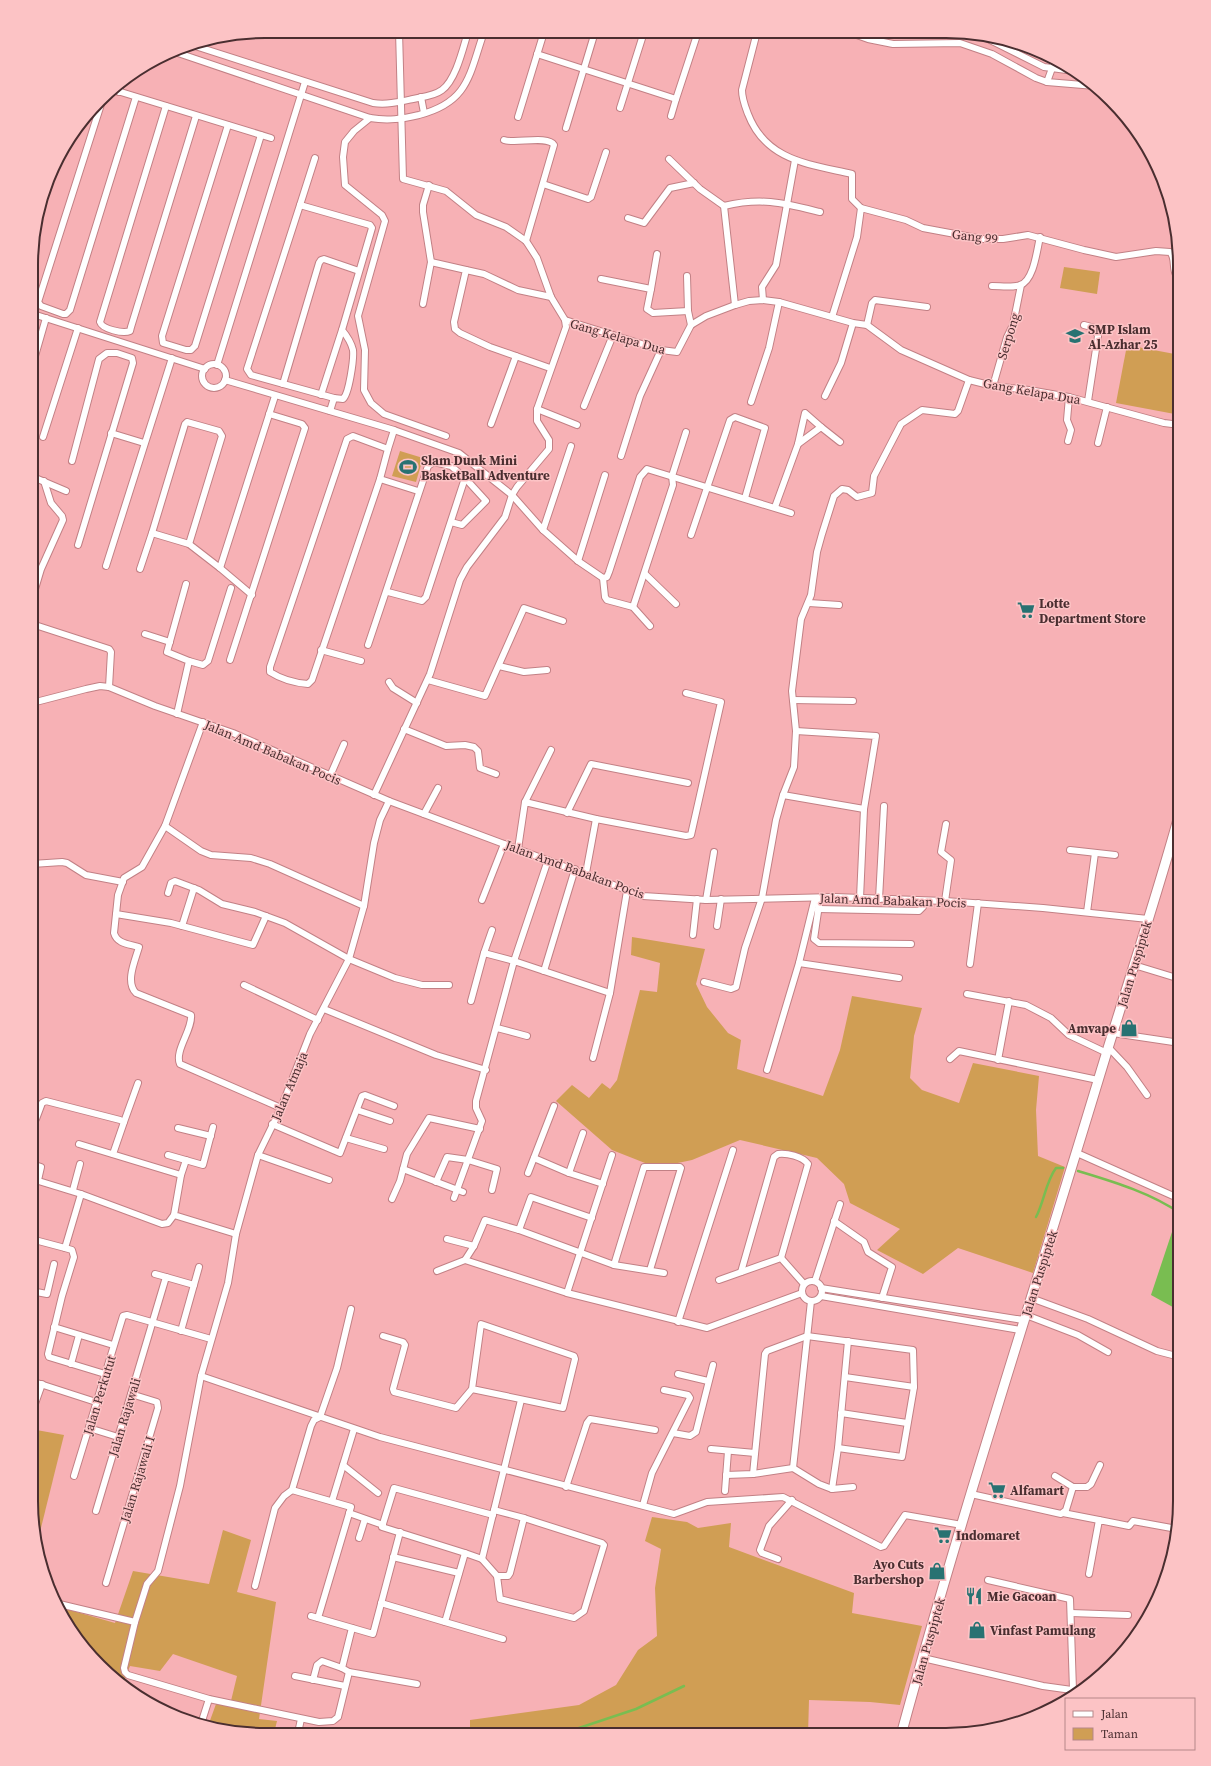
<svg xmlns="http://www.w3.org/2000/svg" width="1211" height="1766" font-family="'Source Serif 4',serif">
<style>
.green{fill:#d09e54}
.water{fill:#79bd51}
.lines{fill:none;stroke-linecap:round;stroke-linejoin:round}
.stream{stroke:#79bd51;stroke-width:2.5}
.minor-casing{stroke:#c28085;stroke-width:8}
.primary-casing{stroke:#c28085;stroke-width:11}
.minor{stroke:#fff;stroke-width:6}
.primary{stroke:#fff;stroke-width:9}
.labels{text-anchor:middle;stroke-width:3;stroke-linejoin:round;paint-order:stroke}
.street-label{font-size:13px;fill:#4a2e30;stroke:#fcc3c5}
.poi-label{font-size:13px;font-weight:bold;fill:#4a2e30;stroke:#fcc3c5;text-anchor:start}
.rim{fill:none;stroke:#4a2e30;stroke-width:2}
</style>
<rect width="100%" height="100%" fill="#f7b1b5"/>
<g class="green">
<path d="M1064,267L1100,272L1097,294L1060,288Z"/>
<path d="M1127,345L1180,355V415L1116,403Z"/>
<path d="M400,451L423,458L416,482L392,476Z"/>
<path d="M632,937L705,949L696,984L707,1007L728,1033L741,1040L737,1069L823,1096L840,1050L852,996L922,1008L914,1036L910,1078L922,1090L959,1103L973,1063L1039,1076L1036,1110L1038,1156L1065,1167L1033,1273L958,1248L923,1274L877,1250L900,1229L850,1203L844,1184L817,1158L740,1140L692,1160L668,1165L645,1163L612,1150L556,1101L572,1085L589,1098L602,1083L610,1089L617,1080L640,990L657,992L660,963L631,955Z"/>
<path d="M31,1429L64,1435L36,1548L31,1501Z"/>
<path d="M652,1517L687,1522L698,1528L731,1523L729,1547L854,1593L852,1613L922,1626L900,1705L870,1702L809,1700L808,1735L470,1734V1720L579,1705L616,1685L638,1650L657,1636L655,1588L661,1549L645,1541Z"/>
<path d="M223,1530L251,1540L237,1592L276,1602L259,1719L277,1721L274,1733H235L208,1726L216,1704L230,1705L237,1676L173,1654L160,1671L130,1666L122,1686L89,1655L56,1606L115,1623L133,1571L209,1584Z"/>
</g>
<path class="water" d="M1178,1214L1180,1215V1311L1151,1295Z"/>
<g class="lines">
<g class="stream">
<path d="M1078,1171C1114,1182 1149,1192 1180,1213"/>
<path d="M1036,1217C1044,1202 1046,1181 1056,1168H1063"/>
<path d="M567,1732L636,1709L684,1686"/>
</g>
<g class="minor-casing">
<g id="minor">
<path d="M399,31L403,179L446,191L476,215L506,227L526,241L537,258L551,297L565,320L661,350L677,352L691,325L706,316L735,305L749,301L763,300L779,302L853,323L867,325L901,350L969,380L993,386L1029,390L1069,397L1164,423L1180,425"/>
<path d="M757,32L742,90C742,99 745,106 748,114C766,161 809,164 852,174V199L861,208"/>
<path d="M851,33L868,39L893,44L960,43L992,54L1036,78L1047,82L1095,86"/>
<path d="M976,33L1044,67L1074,71"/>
<path d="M189,44L373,103C387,105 399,102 413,99C422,97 434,96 442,90C456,80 463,48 468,32"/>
<path d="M175,52L370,118C388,121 402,119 419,115C469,102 469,75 484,32"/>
<path d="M537,54L676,99L698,32"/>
<path d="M1047,82L1055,60"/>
<path d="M111,89L271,138"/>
<path d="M119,92L121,83"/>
<path d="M421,97L424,113"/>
<path d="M103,98L38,302L41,306L63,314H66L70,310L136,97"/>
<path d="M166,106L100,322C102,329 123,334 130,331L131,327L196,116"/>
<path d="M620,108L644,32"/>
<path d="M671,116L676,99"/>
<path d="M518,117L544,32"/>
<path d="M370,118L354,131L345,142L343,157L345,185L382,215L385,221L358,316L365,350L364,390L371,403L384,414L446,436"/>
<path d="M228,125L162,336L163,343L186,350H191L195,346L261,135"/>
<path d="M566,128L595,32"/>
<path d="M504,140C515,144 548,135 554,145L526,241"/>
<path d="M315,158L300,205L370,225L372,228L342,330C347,336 351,342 353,350C354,359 349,394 343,399L334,398L330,411"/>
<path d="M669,159L700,189L724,206L735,305"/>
<path d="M543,184L588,199L591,197L606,152"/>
<path d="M300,205L247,369L251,375L334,398"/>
<path d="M724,206C762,197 783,203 820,212"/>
<path d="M628,218L644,223L670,188L694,183"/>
<path d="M431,262L466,270L454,322L455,329L460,333L490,347L550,368"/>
<path d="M466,270L484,274L518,290L551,297"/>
<path d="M687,276L688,311L691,325"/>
<path d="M601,279L651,289L647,309L653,313L688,311"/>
<path d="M992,286C1001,286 1012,288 1020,285C1034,281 1037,249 1040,237"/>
<path d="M651,289L657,254"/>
<path d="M763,300L762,287L776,265L795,160"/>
<path d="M423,304L431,262L423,212V205L429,185"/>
<path d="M33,314L205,369"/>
<path d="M832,317L857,237L861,208L906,220L923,228L982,239H1003L1028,235L1084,250L1116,257L1156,251L1170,252C1177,259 1170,272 1180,279"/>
<path d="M867,325L872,303L875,300L927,307"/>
<path d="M1084,325L1095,328L1098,336L1088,401"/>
<path d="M33,363L46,318"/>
<circle cx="214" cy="376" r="12"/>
<path d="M217,365L305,82"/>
<path d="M225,380L394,430L459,453L512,495L543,530"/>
<path d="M283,384L319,263L321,260L324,259L359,271"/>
<path d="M993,386L1007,337L1013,325L1021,285"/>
<path d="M321,395L342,330"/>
<path d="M825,396L841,363L853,323"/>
<path d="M751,402L769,348L779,302"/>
<path d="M584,406L613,335"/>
<path d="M537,409L577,425"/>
<path d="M491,424L516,356"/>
<path d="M111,433L144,443"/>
<path d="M353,436L388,449L380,479L312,680L308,684C295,683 281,679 270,672V667L347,439Z"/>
<path d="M43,437L78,328"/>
<path d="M1068,441L1071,430L1067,420L1069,397"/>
<path d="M1098,443L1107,407"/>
<path d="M798,444L805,413L821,427"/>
<path d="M571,446L543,530L578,561L603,578L607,577L609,572L640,477L647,469L791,513"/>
<path d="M388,449L394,430"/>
<path d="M621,456L640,396L661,350"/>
<path d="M72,461L99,359L107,353H117L132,358L133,363L78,545"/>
<path d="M33,477L66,491"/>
<path d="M380,479L418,491"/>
<path d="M775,507L798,444L821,427L840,442"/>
<path d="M451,522L462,525L486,501L465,478"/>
<path d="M152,533L189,544L220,568L275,396"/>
<path d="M691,535L730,420L735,417L765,428L745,498"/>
<path d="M578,561L605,475"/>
<path d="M106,566L172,358"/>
<path d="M220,568L252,595"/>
<path d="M140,569L152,533L185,424L187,422L219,431L222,436L189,544"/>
<path d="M645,574L676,604"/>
<path d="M603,578L605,597L607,600L633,607L650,626"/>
<path d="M32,599L41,569L63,520L62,516L51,503L44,481"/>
<path d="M809,603L839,605"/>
<path d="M633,607L673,485L672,476L686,432"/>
<path d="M32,624L109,649L111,652L109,687"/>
<path d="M145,634L170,642"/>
<path d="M368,645L428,466L434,462L451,466L465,478L426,597L422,601L388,592"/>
<path d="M321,650L361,661"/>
<path d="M230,660L305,428L302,424L269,414"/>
<path d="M189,661L203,665L208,661L231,588"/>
<path d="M499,666L524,672L547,670"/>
<path d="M428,680L485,696L524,608L563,621"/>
<path d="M389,682L393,688L417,703"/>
<path d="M793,700L853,701"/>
<path d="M32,703L86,689L100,686L109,687L155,706L233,733L389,801L643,896L706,900L834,897L945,901L1043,908L1148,919"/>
<path d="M177,714L189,661L167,652L186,584"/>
<path d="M203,722L165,826L142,867L124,878L118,895L114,933C117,944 129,944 139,947C135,961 125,982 136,993L191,1015C193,1029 174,1051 180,1064L281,1108"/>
<path d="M404,729L446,746L465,745L474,747L478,751L480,768L496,774"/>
<path d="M796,731L876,736L864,809L860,898"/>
<path d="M330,776L344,744"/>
<path d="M374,795L430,674L460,580L467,567L505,517L512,495L517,487L549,449V440L537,421V409L566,327L565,320"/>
<path d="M783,795L864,809"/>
<path d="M389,801L380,820L374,843L364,906L349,959L310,1034L281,1108L258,1155L236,1234L228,1283L201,1376L180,1486L158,1571L147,1584L135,1622L124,1668L125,1672L128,1675L209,1699L319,1722L333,1721L338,1717L349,1672L417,1684"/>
<path d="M525,802L551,750"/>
<path d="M567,813L591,764L688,783"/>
<path d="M424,814L438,788"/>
<path d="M165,826L201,851L211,855L251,858L270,864L364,906"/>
<path d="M518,849L525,802L596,819"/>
<path d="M1070,850L1115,855"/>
<path d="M32,864L62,862L67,863L86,875L123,882"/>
<path d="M586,873L596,819L686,836L691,835L721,702L686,693"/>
<path d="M168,893L171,883L175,881L199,890L222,904L255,912L285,923L349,959L395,978L422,985H449"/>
<path d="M820,898L814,939L819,943L911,944"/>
<path d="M879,899L884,806"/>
<path d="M482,900L504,844"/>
<path d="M706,900L714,852"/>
<path d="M945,901L951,860L941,852L946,824"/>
<path d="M818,909L919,911L923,907V901"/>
<path d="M1087,912L1095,853"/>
<path d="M116,914L171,923L253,945L266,916"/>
<path d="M182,926L194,888"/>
<path d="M717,926L721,899"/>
<path d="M492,930L484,953L514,961L548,860"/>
<path d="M693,935L697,899"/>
<path d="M799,963L899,978"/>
<path d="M970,964L978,903"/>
<path d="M1134,965L1180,979"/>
<path d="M544,971L575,869"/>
<path d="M704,982L731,989L736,987L745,948L762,898L776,820L783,795L794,767L796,731L792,691L801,619L811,595L817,552L822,534L834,496L842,489L848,490L857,497L872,493L874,476L901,424L922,410L955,414L958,411L969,380"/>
<path d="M244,985L318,1020"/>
<path d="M967,994L1026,1005L1051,1018L1069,1035L1107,1053"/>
<path d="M471,1001L484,953"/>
<path d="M324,1009L436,1055L486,1070"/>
<path d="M497,1028L527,1036"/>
<path d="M1113,1033L1180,1043"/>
<path d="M1109,1048L1127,1067L1147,1095"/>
<path d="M593,1058L610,993L627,891"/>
<path d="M950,1059L959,1051L1098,1080"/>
<path d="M998,1060L1009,1001"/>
<path d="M767,1070L799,963L815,898"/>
<path d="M357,1110L390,1121"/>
<path d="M32,1121L36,1119L42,1103L46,1101L120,1120L124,1122L113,1154"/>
<path d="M124,1122L138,1083"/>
<path d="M272,1124L340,1153L362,1096L365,1095L394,1106"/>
<path d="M178,1128L211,1136"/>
<path d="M346,1138L384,1149"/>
<path d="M79,1144L181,1175L174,1215L236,1234"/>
<path d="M1077,1153L1180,1199"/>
<path d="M168,1155L203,1165L213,1127"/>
<path d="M258,1155L329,1180"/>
<path d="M534,1158L569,1173L603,1184"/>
<path d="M32,1164L41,1167L38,1180"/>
<path d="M403,1169L463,1192"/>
<path d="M528,1173L554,1106"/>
<path d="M569,1173L583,1133"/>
<path d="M181,1175L186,1160"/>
<path d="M32,1179L81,1194"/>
<path d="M436,1182L447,1157L468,1160L497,1169L492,1190"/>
<path d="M73,1190L80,1164"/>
<path d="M454,1198L482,1121L476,1108V1101L514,961L610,993"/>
<path d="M392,1199L400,1181L407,1154L429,1118L480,1129"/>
<path d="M834,1221L864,1242L868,1252L892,1267L882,1298"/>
<path d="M519,1230L531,1197L592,1218"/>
<path d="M31,1239L65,1248L81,1194L162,1224L168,1223L174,1215"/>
<path d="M447,1239L474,1246"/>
<path d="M65,1248L72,1250L74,1257L62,1296L48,1354L49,1357L105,1374"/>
<path d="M465,1260L567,1293L707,1328L802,1293"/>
<path d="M614,1265L644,1167H680L681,1168L650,1270"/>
<path d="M437,1271L465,1260L474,1246L485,1220L519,1230L614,1265L664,1273"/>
<path d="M741,1272L774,1157L778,1154C787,1153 802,1156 808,1164L781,1258"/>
<path d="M155,1274L166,1277"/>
<path d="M719,1280L781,1258L804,1284"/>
<circle cx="812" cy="1291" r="10"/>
<path d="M815,1281L840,1204"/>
<path d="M821,1288L1023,1320"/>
<path d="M31,1291L47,1294L54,1264"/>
<path d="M567,1293L612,1155"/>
<path d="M821,1296L1020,1330"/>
<path d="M1031,1298L1088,1319L1157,1351L1180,1357"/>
<path d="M1026,1315L1078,1335L1108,1352"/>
<path d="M678,1322L733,1150"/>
<path d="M54,1327L113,1345"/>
<path d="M181,1331L199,1267"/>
<path d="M383,1336L403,1342L405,1345L393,1389L394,1392L456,1408L472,1389L563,1408L575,1359L574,1356L481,1324L472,1389"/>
<path d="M71,1364L79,1335"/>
<path d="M678,1374L708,1381"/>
<path d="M201,1376L380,1437L674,1514L707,1502L783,1497L881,1547L884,1546L905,1515L962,1525"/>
<path d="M845,1377L914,1387"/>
<path d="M31,1381L96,1402"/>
<path d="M841,1413L907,1423"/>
<path d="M31,1415L42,1384"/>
<path d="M89,1428L118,1437"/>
<path d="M673,1433L690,1436L696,1432L713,1365"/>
<path d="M711,1449L755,1453"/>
<path d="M343,1465L378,1493"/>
<path d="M793,1468L811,1301"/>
<path d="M753,1474L765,1354L767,1351L807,1336L913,1350L914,1387L902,1457L838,1448"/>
<path d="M726,1475L753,1474L793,1468L819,1484L832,1489L853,1487"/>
<path d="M74,1476L123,1316L127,1315L211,1339"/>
<path d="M1055,1476L1073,1487H1087L1091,1484L1100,1465"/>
<path d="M566,1487L587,1423L590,1419L655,1430"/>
<path d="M832,1489L838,1448L848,1341"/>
<path d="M292,1490L351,1507L318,1618"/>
<path d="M725,1491L728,1451"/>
<path d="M971,1494L1061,1514L1066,1510L1073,1487"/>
<path d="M332,1501L354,1429"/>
<path d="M643,1505L652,1473L690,1398L688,1395L664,1390"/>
<path d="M96,1511L166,1277L194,1285"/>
<path d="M349,1513L383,1525"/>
<path d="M1063,1513L1099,1520"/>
<path d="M493,1515L394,1488L382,1527L465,1553L445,1622L503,1639"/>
<path d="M359,1538L365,1519"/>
<path d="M465,1553L482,1559L497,1576L500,1599L574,1618L584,1611L604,1545L602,1543L524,1518L494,1510"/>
<path d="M393,1557L459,1573"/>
<path d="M482,1559L521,1400"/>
<path d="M778,1559L762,1553L760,1550L769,1526L792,1500"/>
<path d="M1089,1574L1099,1520L1129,1526L1133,1521L1177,1529"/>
<path d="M497,1576H508L510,1573L524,1518"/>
<path d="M988,1580L1070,1599L1073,1690"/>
<path d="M106,1583L158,1408L157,1402L131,1394"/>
<path d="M255,1586L275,1508L284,1496L292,1490L311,1426L314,1420L320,1417L337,1368L351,1309"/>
<path d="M55,1603L135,1622"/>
<path d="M381,1603L445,1622"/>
<path d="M1071,1613L1128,1615"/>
<path d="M311,1616L373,1634L400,1532"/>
<path d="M923,1658L1043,1686L1079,1691"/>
<path d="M349,1672L342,1668L352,1628"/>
<path d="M295,1676L345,1686"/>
<path d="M313,1680L317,1665L322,1661L342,1668"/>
<path d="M201,1724L209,1699"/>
<path d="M298,1733L301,1719"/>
</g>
</g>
<g class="primary-casing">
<path id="primary" d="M901,1735C961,1515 1032,1299 1098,1081C1125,991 1155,903 1180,812"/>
</g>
<use href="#minor" class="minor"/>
<use href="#primary" class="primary"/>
</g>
<defs>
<g id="school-bare" transform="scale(1.38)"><path d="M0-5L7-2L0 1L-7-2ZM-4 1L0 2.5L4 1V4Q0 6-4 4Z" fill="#287272" stroke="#fcc3c5" stroke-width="2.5" paint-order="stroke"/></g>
<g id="stadium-bare" transform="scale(1.38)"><path d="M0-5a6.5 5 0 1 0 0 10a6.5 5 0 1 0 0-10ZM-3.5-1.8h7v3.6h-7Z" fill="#287272" stroke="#fcc3c5" stroke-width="2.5" paint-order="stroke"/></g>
<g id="supermarket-bare" transform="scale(1.38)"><path d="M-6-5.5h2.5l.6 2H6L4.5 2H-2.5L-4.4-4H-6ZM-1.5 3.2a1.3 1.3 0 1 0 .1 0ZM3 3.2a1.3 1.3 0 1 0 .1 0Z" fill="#287272" stroke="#fcc3c5" stroke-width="2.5" paint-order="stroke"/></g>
<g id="shop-bare" transform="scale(1.38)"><path d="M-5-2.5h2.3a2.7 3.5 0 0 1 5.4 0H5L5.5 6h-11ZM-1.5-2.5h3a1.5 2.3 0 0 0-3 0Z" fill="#287272" stroke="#fcc3c5" stroke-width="2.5" paint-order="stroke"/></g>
<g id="restaurant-bare" transform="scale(1.38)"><path d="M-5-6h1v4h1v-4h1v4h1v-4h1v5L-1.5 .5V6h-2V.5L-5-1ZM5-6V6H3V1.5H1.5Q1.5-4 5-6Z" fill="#287272" stroke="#fcc3c5" stroke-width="2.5" paint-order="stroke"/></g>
</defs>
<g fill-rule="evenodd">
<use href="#school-bare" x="1075" y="336"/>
<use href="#stadium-bare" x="408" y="467"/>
<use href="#supermarket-bare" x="1026" y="610"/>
<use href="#shop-bare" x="1129" y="1028"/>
<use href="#supermarket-bare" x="997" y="1490"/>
<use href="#supermarket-bare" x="943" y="1535"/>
<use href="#shop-bare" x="937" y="1571"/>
<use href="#restaurant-bare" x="974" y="1596"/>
<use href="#shop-bare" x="977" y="1630"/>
</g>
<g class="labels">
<g class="street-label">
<text transform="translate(975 236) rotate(6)" y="5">Gang 99</text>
<text transform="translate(618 336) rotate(16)" y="5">Gang Kelapa Dua</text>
<text transform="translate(1008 336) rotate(-73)" y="5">Serpong</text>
<text transform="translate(1032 391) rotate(10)" y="5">Gang Kelapa Dua</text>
<text transform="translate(273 752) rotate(23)" y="5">Jalan Amd Babakan Pocis</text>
<text transform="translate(575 869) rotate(20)" y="5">Jalan Amd Babakan Pocis</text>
<text transform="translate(893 900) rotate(2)" y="5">Jalan Amd Babakan Pocis</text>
<text transform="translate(1134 964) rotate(-73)" y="5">Jalan Puspiptek</text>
<text transform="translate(289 1086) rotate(-67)" y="5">Jalan Atmaja</text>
<text transform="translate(1039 1273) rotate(-72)" y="5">Jalan Puspiptek</text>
<text transform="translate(99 1395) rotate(-73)" y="5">Jalan Perkutut</text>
<text transform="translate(124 1417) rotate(-73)" y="5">Jalan Rajawali</text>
<text transform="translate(137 1479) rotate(-73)" y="5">Jalan Rajawali I</text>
<text transform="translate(928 1641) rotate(-74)" y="5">Jalan Puspiptek</text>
</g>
<g class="poi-label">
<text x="1088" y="334">SMP Islam<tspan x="1088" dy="15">Al-Azhar 25</tspan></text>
<text x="421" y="465">Slam Dunk Mini<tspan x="421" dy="15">BasketBall Adventure</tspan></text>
<text x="1039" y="608">Lotte<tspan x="1039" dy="15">Department Store</tspan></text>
<text x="1116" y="1033" text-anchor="end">Amvape</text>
<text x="1010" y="1495">Alfamart</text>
<text x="956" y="1540">Indomaret</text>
<text x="924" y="1569" text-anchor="end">Ayo Cuts<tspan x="924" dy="15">Barbershop</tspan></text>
<text x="987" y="1601">Mie Gacoan</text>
<text x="990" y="1635">Vinfast Pamulang</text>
</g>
</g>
<path d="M0 0H1211V1766H0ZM265 38H946A227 227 0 0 1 1173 265V1501A227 227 0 0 1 946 1728H265A227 227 0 0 1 38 1501V265A227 227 0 0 1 265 38Z" fill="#fcc3c5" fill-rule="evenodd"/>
<path class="rim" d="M265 38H946A227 227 0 0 1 1173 265V1501A227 227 0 0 1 946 1728H265A227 227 0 0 1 38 1501V265A227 227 0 0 1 265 38Z"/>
<rect x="1065" y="1698" width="130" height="52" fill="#fcc3c5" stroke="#b58789"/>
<rect x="1073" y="1711" width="20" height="6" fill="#ffffff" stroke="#b58789"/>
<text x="1101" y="1718" font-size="12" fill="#4a2e30">Jalan</text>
<rect x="1073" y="1728" width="20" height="12" fill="#d09e54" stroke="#b58789"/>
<text x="1101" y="1738" font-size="12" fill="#4a2e30">Taman</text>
</svg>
